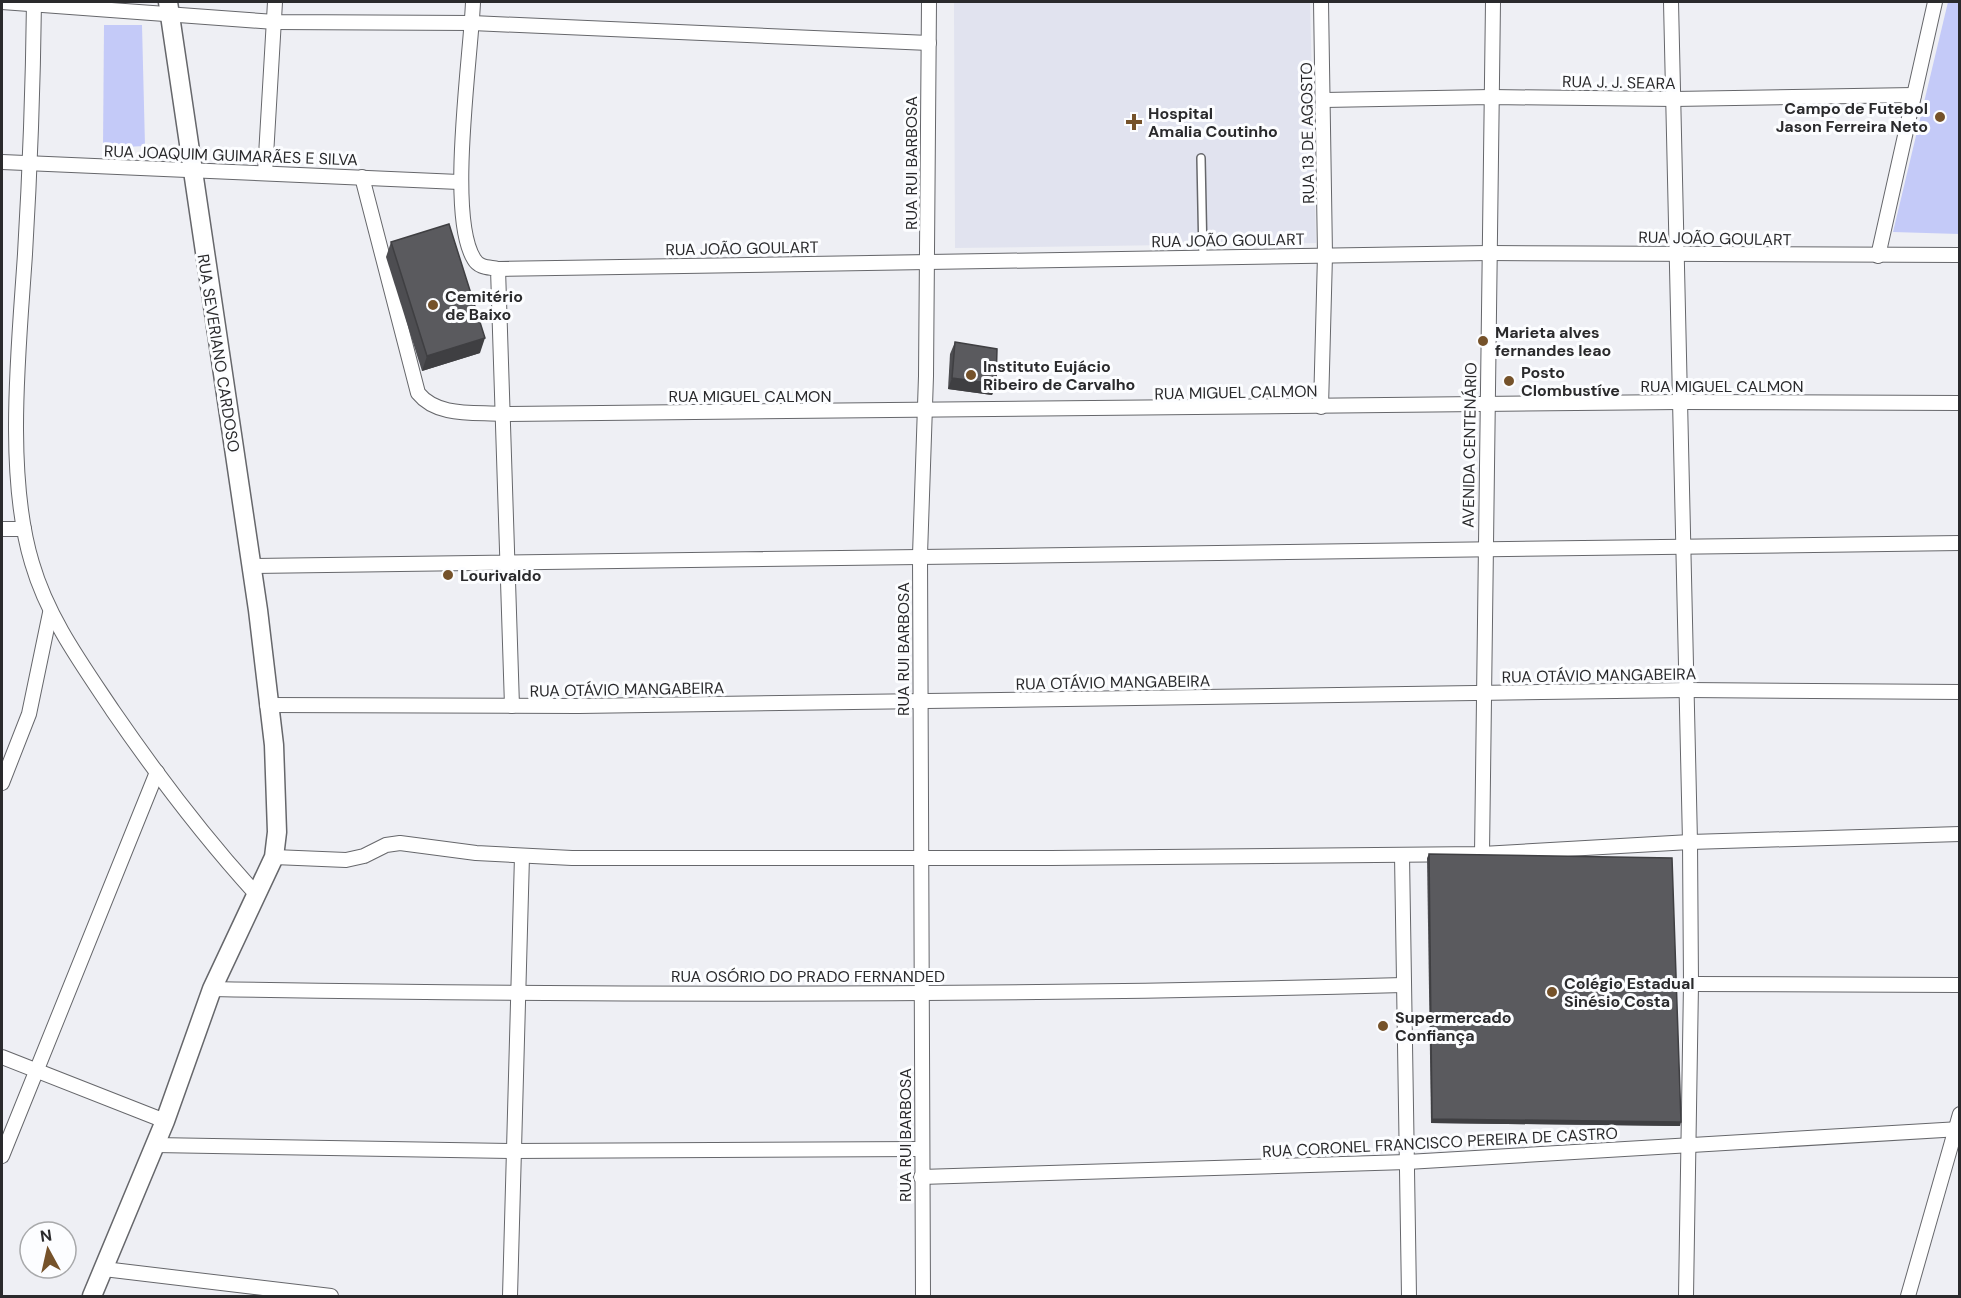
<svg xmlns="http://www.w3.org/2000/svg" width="1961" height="1298" font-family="'DM Sans',sans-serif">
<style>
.built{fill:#e1e3ef}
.green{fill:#c4caf8}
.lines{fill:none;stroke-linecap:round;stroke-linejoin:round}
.service-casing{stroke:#66676b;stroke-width:10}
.minor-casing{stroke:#66676b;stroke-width:16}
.tertiary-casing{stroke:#66676b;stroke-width:21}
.service{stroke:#fff;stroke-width:7}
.minor{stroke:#fff;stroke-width:14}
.tertiary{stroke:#fff;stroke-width:18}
.wall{fill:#4d4d51}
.shaded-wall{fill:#3f3f42}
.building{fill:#5a5a5e;stroke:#3f3f42;stroke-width:1.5}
.poi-dot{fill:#75522a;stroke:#fcfdff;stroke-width:2}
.labels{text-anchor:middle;stroke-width:6;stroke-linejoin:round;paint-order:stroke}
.street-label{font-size:16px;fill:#2a2a2c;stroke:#fcfdff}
.poi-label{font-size:16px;font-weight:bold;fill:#2a2a2c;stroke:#fcfdff;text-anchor:start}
</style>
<rect width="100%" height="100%" fill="#eeeff4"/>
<path class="built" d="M954,2H1310L1316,243L955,248Z"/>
<g class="green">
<path d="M1948,2H1959V234L1893,232Z"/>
<path d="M104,25H142L145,146L103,148Z"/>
</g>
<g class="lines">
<g class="service-casing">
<path id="service" d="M1201,158L1203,257"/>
</g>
<g class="minor-casing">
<g id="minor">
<path d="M2,2L275,22L472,23L929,43"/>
<path d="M34,2C33,86 30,170 25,254C19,346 5,474 32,563C48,618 81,663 113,711C157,775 204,837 256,894"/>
<path d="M473,2C471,57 447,216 474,259C479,268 489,267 498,269L512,706"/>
<path d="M1671,2L1690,842L1691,984L1686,1296"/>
<path d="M1324,100L1491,97L1674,99L1914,95"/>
<path d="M2,162L459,182"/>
<path d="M265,173L275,2"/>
<path d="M362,177L418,393C437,417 474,412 502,414L1679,402L1960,403"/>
<path d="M1878,256L1935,2"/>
<path d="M498,269L1489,253L1960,255"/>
<path d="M1321,407L1325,255L1321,2"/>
<path d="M2,529H24"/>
<path d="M251,566L1960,543"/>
<path d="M267,705L579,706L1688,690L1960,692"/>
<path d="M2,783L29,714L50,613"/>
<path d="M1482,854L1493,2"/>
<path d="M1402,855L1409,1296"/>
<path d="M274,857L346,860L364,856L386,845L400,843L476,853L572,858H1051L1482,854L1690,842L1960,834"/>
<path d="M1691,984L1960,985"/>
<path d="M212,989C609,996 1006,996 1403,985"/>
<path d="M2,1057L165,1121"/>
<path d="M155,1145L512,1151L921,1149"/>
<path d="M2,1156L157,772"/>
<path d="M921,1177L1407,1162L1960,1129"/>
<path d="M104,1269L331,1296"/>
<path d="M510,1296L522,856"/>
<path d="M923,1296L920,555L926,376L929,2"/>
<path d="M1908,1296L1960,1114"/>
</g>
</g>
<g class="tertiary-casing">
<path id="tertiary" d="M92,1296L165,1121L212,989L274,857L277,832L274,745L258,610L168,2"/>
</g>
<use href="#service" class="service"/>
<use href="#minor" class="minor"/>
<use href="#tertiary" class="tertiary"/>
</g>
<g class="wall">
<path d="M391,242L480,353L422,371L386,257Z"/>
<path d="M955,342L996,384L992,395L948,389L950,354Z"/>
<path d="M1429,854L1680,1126L1431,1123L1427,858Z"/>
</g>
<g class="shaded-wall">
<path d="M485,338L480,353L422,371L427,356Z"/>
<path d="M952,378L996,384L992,395L948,389Z"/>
<path d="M1432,1119L1681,1122L1680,1126L1431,1123Z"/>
</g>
<g class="building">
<path d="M449,224L485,338L427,356L391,242Z"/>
<path d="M955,342L997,349L996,384L952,378Z"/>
<path d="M1429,854L1672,858L1681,1122L1432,1119Z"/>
</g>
<g class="poi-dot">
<circle cx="1940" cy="117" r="6"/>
<path d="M1131 113h6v6h6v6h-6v6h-6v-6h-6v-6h6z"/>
<circle cx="433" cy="305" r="6"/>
<circle cx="1483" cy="341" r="6"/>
<circle cx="971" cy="375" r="6"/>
<circle cx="1509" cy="381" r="6"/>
<circle cx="448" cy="575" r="6"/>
<circle cx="1552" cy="992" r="6"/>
<circle cx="1383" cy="1026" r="6"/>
</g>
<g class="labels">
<g class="street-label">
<text transform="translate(1619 82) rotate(1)" y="6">RUA J. J. SEARA</text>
<text transform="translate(1307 133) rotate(-91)" y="6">RUA 13 DE AGOSTO</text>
<text transform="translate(231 155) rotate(2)" y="6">RUA JOAQUIM GUIMARÃES E SILVA</text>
<text transform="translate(911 163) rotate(-90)" y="6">RUA RUI BARBOSA</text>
<text transform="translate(1715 238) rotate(1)" y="6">RUA JOÃO GOULART</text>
<text transform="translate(1228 240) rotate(-1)" y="6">RUA JOÃO GOULART</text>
<text transform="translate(742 248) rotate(-1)" y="6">RUA JOÃO GOULART</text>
<text transform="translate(219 353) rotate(81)" y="6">RUA SEVERIANO CARDOSO</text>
<text x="1722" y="392">RUA MIGUEL CALMON</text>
<text transform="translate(1236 392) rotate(-1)" y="6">RUA MIGUEL CALMON</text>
<text x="750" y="402">RUA MIGUEL CALMON</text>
<text transform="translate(1469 445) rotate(-89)" y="6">AVENIDA CENTENÁRIO</text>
<text transform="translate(903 649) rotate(-90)" y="6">RUA RUI BARBOSA</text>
<text transform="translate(1599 675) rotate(-1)" y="6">RUA OTÁVIO MANGABEIRA</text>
<text transform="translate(1113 682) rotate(-1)" y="6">RUA OTÁVIO MANGABEIRA</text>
<text transform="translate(627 689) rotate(-1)" y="6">RUA OTÁVIO MANGABEIRA</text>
<text x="808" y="982">RUA OSÓRIO DO PRADO FERNANDED</text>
<text transform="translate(905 1135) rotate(-90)" y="6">RUA RUI BARBOSA</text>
<text transform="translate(1440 1142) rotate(-3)" y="6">RUA CORONEL FRANCISCO PEREIRA DE CASTRO</text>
</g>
<g class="poi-label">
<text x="1928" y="114" text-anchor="end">Campo de Futebol<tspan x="1928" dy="18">Jason Ferreira Neto</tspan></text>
<text x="1148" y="119">Hospital<tspan x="1148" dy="18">Amalia Coutinho</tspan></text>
<text x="445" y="302">Cemitério<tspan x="445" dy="18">de Baixo</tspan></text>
<text x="1495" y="338">Marieta alves<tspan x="1495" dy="18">fernandes leao</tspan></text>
<text x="983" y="372">Instituto Eujácio<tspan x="983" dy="18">Ribeiro de Carvalho</tspan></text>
<text x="1521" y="378">Posto<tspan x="1521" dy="18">Clombustíve</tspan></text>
<text x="460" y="581">Lourivaldo</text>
<text x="1564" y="989">Colégio Estadual<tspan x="1564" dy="18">Sinésio Costa</tspan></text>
<text x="1395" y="1023">Supermercado<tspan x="1395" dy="18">Confiança</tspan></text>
</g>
</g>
<rect width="1961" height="1298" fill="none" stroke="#2a2a2c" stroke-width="6"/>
<g transform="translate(48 1250) rotate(352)"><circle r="28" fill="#fcfdff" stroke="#a8a9ab" stroke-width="1.5"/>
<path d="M0-4.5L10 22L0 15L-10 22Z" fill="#75522a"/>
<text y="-9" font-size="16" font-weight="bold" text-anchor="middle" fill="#2a2a2c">N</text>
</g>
</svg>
